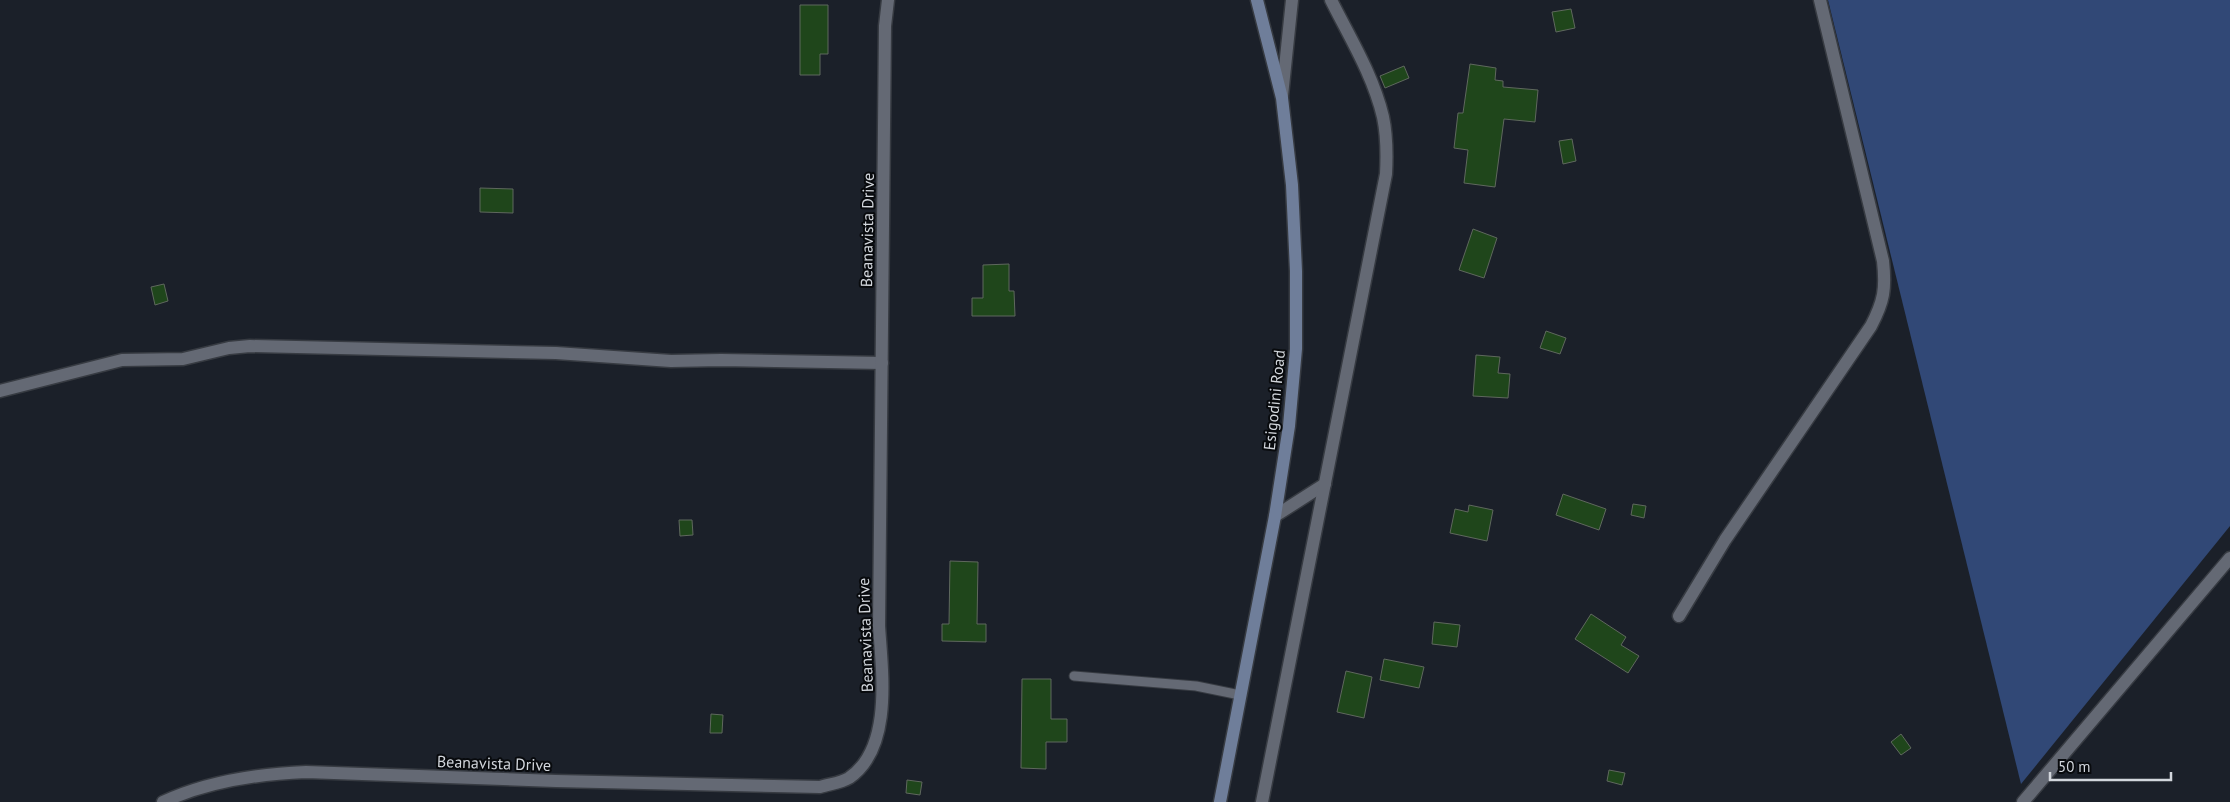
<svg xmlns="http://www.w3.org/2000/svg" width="2230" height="802" font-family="'PT Sans',sans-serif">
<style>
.forest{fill:#314876}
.building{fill:#1f461b;stroke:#5f685e}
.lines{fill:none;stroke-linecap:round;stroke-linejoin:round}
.service-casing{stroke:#373b42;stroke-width:11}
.minor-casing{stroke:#373b42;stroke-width:15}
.secondary-casing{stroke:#373b42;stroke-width:15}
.service{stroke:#646974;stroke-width:9}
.minor{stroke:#646974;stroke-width:12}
.secondary{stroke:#6f7e9a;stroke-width:12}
.labels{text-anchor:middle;stroke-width:4;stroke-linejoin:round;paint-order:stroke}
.street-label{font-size:16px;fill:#d2d6dc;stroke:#080a0d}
</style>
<rect width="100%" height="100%" fill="#1b2029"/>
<path class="forest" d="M1828,0H2230V526L2021,784Z"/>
<g class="building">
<path d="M800,5H828V54H820V75H800Z"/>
<path d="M1571,9L1575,28L1556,32L1552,12Z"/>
<path d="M1470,64L1496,68L1495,80L1503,81V87L1538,90L1535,122L1504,119L1495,187L1464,183L1468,150L1454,148L1458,113H1463Z"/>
<path d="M1404,66L1409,78L1385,88L1380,76Z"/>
<path d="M1572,139L1576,161L1563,164L1559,141Z"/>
<path d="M480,188L513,189V213L480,212Z"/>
<path d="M1473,229L1497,238L1484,278L1459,270Z"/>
<path d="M1009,264V291H1014L1015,316H972V298H983V265Z"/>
<path d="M164,284L168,301L155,305L151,287Z"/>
<path d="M1546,331L1566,338L1560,354L1540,348Z"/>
<path d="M1476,355L1500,357L1498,373L1510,374L1508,398L1473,396Z"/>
<path d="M1563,494L1606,509L1599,530L1556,515Z"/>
<path d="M1633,504L1646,506L1644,518L1631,515Z"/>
<path d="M1469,505L1493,510L1487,541L1450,533L1455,509L1468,512Z"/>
<path d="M679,520H692L693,535L680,536Z"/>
<path d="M950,561L978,562L977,624H986V642L942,641V624H949Z"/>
<path d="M1591,614L1626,637L1621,645L1639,656L1628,673L1575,639Z"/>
<path d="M1434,622L1460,625L1457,647L1432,644Z"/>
<path d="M1384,659L1424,667L1419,688L1380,680Z"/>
<path d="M1346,671L1372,677L1364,718L1337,712Z"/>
<path d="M1022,679H1051V719H1067V742H1046V769L1021,768Z"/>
<path d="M711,714L723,715L722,733H710Z"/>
<path d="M1901,734L1911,748L1901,755L1891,742Z"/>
<path d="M1609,770L1625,773L1622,785L1607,781Z"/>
<path d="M907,780L922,782L920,795L906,793Z"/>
</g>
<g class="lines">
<g class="service-casing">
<path id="service" d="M1074,676L1196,686L1240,695"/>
</g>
<g class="minor-casing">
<g id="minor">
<path d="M1282,96L1292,0"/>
<path d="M0,391L122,360L183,359L229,348L250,346L556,353L671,361L721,360L882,363"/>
<path d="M1275,516L1325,484"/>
<path d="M1679,616L1725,540L1871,326C1884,301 1886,289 1883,261L1820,0"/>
<path d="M163,802C208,781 257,774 306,772L556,781L820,787C829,784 841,783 849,778C893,748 882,672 879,626L885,26L888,0"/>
<path d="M1262,802L1386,174C1387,155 1387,136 1383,117C1373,75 1350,38 1331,0"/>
<path d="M2023,802L2230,558"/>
</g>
</g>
<g class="secondary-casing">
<path id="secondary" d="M1220,802L1275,516L1289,426L1296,349V271L1292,185L1282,98L1257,0"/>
</g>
<use href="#service" class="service"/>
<use href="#minor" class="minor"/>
<use href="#secondary" class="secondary"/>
</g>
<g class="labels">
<g class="street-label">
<text transform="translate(867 230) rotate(-89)" y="6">Beanavista Drive</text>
<text transform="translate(1274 400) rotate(-84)" y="6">Esigodini Road</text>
<text transform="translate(865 635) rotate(-92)" y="6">Beanavista Drive</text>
<text transform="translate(494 763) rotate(2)" y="6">Beanavista Drive</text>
</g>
</g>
<path d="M2050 772v8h121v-8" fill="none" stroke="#d2d6dc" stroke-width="2.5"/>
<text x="2058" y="772" font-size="15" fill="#d2d6dc" stroke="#080a0d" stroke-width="4" paint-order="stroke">50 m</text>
</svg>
